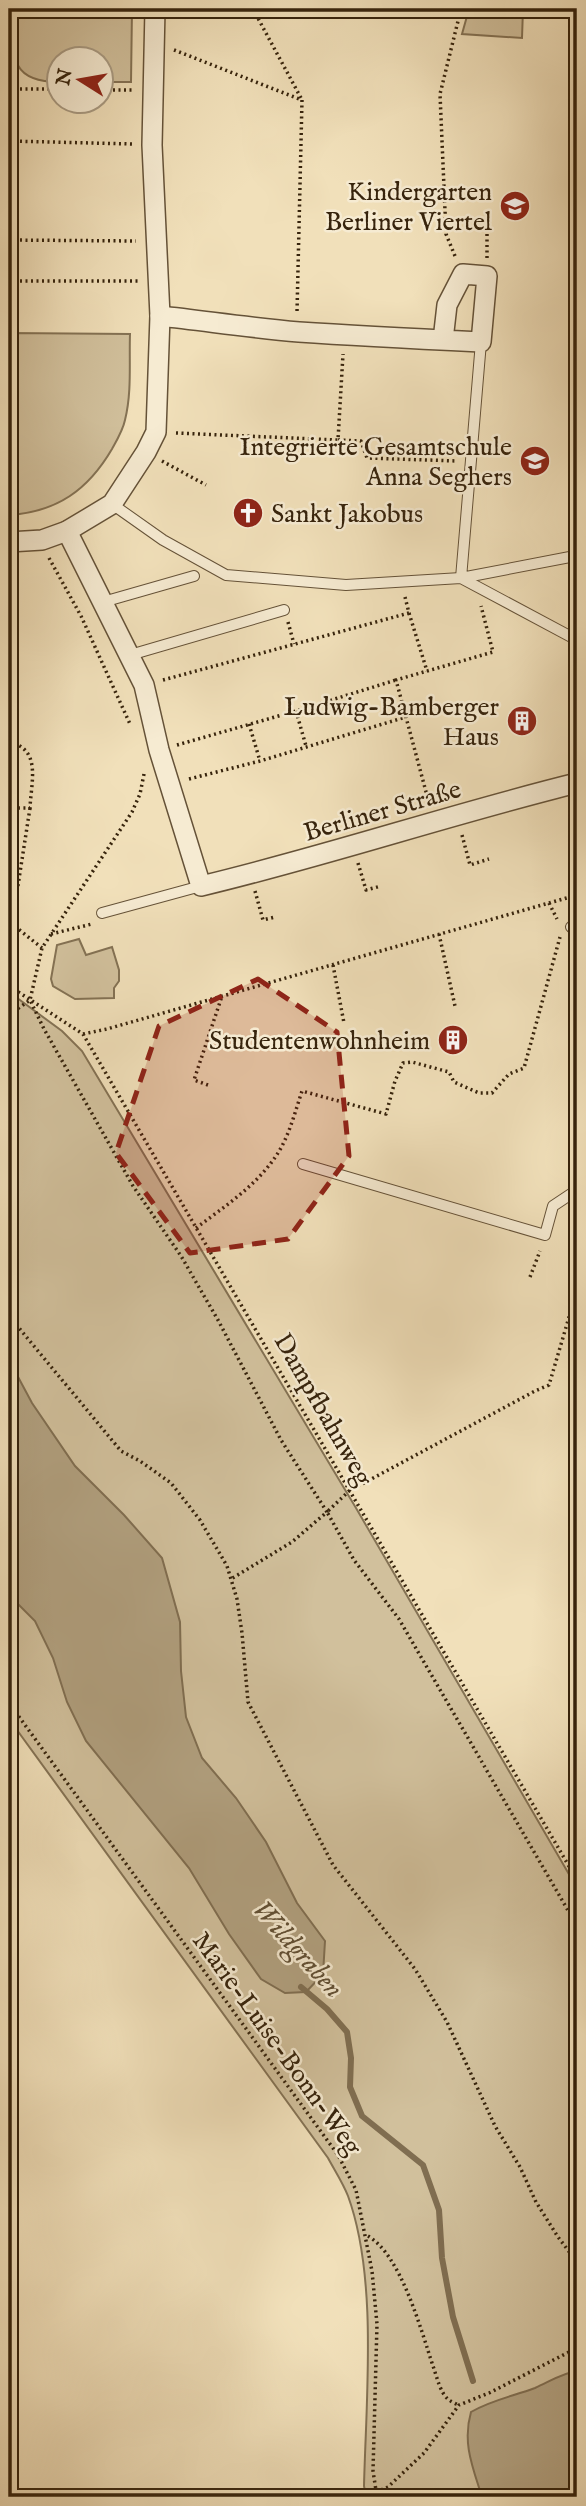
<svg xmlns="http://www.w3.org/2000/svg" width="586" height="2506" font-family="'IM FELL English',serif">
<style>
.green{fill:#d1c09c;stroke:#847254;stroke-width:2}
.water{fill:#b1a07f;stroke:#806e51;stroke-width:2}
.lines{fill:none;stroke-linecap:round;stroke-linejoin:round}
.stream{stroke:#806e51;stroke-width:6}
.lane-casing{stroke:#655238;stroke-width:12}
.street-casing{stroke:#655238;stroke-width:22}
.path{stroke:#36230c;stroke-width:3.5;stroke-dasharray:2 3.5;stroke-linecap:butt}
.lane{stroke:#f6ebd2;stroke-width:10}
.street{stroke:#f6ebd2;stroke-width:19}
.marked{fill:#8f2418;fill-opacity:0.2;stroke:#8f2418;stroke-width:5;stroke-dasharray:14 9;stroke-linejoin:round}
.labels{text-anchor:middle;stroke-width:5;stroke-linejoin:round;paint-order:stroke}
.poi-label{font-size:26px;fill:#36230c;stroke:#f6ebd2;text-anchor:end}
.street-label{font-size:26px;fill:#36230c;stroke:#f6ebd2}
.water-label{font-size:28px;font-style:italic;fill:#614f34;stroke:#f6ebd2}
</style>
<rect width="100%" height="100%" fill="#f1e0ba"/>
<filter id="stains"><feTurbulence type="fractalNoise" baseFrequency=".00286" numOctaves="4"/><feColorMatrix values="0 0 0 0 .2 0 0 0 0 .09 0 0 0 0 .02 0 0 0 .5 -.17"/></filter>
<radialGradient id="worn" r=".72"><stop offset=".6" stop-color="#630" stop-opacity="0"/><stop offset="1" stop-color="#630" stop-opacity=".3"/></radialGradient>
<g class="green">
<path d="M14,9H132L131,82H102V60H60L59,82C5,82 14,51 14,9Z"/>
<path d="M469,9H523L522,38L462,34Z"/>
<path d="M9,333L130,334C129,362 132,392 125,420C123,430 117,440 112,449C88,490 57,512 9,515Z"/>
<path d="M79,939L86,955L112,947L119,970V981L114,988V998L75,999L53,986L51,979L57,945Z"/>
<path d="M9,992L62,1031L82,1051L356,1508L577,1888V2497H366L364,2486C366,2399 378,2278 348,2196C343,2183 335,2171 328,2158L9,1719Z"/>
</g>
<g class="water">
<path d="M9,1360L32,1403L75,1466L124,1515L162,1558L180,1622L181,1671L186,1717L202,1758L236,1798L266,1842L297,1903L325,1941L323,1974L306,1992L285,1993L261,1979L229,1934L189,1868L86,1741L67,1702L53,1658L35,1621L9,1595Z"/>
<path d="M577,2371V2497H482C473,2468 462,2443 471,2412C491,2400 514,2396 535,2388C549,2382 562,2373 577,2371Z"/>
</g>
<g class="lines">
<path class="stream" d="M301,1987L327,2009L347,2032L351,2058L350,2087L362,2116L423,2165L439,2210L442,2258L453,2317L473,2381"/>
<g class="lane-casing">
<g id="lane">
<path d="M481,342L461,578L575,556"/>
<path d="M112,504L163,540L226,575L346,585L461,578L577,640"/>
<path d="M103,602L194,576"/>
<path d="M130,655L284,610"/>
<path d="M102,913L201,886"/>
<path d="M571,927L577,926"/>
<path d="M303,1164L545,1235L553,1206L577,1190"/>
</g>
</g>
<g class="street-casing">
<g id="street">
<path d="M160,316C206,321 252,328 299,332C359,336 420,339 481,342L487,276L463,274L447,305L443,340"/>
<path d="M67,531L144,685L159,750L201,886C327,856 451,814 577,783"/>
<path d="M9,542L42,540L67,531L112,504L146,452L156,432L160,316L152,145L155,9"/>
</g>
</g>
<g class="path">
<path d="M253,9L301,98"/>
<path d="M174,50L302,100L297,312"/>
<path d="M9,89H60"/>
<path d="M102,90H133"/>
<path d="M9,141L133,144"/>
<path d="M9,240L136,241"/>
<path d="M455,256L446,234L440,94L461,9"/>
<path d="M487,258V228"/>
<path d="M9,281H140"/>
<path d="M176,433L338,440L343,354"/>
<path d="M338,440L361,441L367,458L457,461"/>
<path d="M162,461L206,485"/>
<path d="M49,558L81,616L130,724"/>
<path d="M409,613L427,671"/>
<path d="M288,622L294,644"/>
<path d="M163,680L409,613L405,597"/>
<path d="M296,711L306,746"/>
<path d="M249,724L260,761"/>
<path d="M9,742C42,749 31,782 30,808H9"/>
<path d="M177,745L296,711L396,680"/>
<path d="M144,774L140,794L132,812L42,948L30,1000L44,1029L133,1186L181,1256L218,1320L281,1440L327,1512L292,1542L231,1579"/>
<path d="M189,779L260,761L406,717"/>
<path d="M429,803L396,680L493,652L481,606"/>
<path d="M30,808L12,924L42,948"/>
<path d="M462,835L470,865L489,859"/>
<path d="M358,863L366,890L381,886"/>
<path d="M255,891L263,920L275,917"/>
<path d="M549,903L557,919"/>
<path d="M51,934L92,924"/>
<path d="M439,934L455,1006"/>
<path d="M333,965L344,1023"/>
<path d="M9,986L83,1034L577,1880"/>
<path d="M9,1015L30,1000"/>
<path d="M83,1034L107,1029L577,895"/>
<path d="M208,1085L194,1080L222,996"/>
<path d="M196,1228C224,1207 256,1186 276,1156C289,1137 295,1112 302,1091L386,1114L395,1081L403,1063L412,1062L449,1072L454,1082L479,1093H492L509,1074L524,1068L560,937"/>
<path d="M530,1277L540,1251"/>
<path d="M577,1290L549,1385L535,1391L349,1491L327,1512L354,1560L399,1619L577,1926"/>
<path d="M9,1316L121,1451L140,1461L171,1483L200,1520L227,1566L237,1599L242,1633L248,1702L333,1865L415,1969L447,2022L495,2126L520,2167L536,2202L558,2237L577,2262"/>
<path d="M9,1703L338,2155L356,2190L372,2271L377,2324L373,2471L377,2497"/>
<path d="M368,2236C401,2255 421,2330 433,2366C437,2377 440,2393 449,2400C452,2402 456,2404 459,2405"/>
<path d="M376,2492L388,2487L424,2453L459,2405L489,2393L577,2348"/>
</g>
<use href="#lane" class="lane"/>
<use href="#street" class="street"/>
</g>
<path class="marked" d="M258,979L337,1032L349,1156L288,1239L190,1253L116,1153L159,1026Z"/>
<defs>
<g id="school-disc" transform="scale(1.575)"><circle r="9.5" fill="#8f2418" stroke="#f6ebd2"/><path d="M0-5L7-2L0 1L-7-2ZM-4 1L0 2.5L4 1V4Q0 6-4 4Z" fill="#fff"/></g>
<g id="church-disc" transform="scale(1.575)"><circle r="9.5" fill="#8f2418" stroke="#f6ebd2"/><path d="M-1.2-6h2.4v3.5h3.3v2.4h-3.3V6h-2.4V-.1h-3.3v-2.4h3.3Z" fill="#fff"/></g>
<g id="building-disc" transform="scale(1.575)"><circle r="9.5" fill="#8f2418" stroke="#f6ebd2"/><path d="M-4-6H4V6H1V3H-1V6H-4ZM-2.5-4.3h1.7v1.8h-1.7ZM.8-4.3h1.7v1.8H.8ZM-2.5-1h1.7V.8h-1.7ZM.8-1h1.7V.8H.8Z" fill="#fff"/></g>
</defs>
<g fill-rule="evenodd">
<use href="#school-disc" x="515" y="206"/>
<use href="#school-disc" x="535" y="461"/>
<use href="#church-disc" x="248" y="513"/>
<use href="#building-disc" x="522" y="721"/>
<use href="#building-disc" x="453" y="1040"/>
</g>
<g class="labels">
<g class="poi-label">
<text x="492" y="200">Kindergarten<tspan x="492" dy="30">Berliner Viertel</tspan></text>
<text x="512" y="455">Integrierte Gesamtschule<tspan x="512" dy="30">Anna Seghers</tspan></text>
<text x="271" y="522" text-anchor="start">Sankt Jakobus</text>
<text x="499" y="715">Ludwig-Bamberger<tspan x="499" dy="30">Haus</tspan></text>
<text x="430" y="1049">Studentenwohnheim</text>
</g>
<g class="street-label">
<text transform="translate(382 810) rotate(-16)" y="9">Berliner Straße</text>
<text transform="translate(324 1409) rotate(60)" y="9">Dampfbahnweg</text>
<text transform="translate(278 2043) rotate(54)" y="9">Marie-Luise-Bonn-Weg</text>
</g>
<g class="water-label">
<text transform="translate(299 1948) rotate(48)" y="10">Wildgraben</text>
</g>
</g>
<rect width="586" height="2506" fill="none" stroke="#f1e0ba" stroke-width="35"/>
<rect x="10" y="10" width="565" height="2485" fill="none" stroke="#36230c" stroke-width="3.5"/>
<rect x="18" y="18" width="551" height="2471" fill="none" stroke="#36230c" stroke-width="2"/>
<g transform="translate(80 80) rotate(281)"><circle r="33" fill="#f6ebd2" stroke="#a99b83" stroke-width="2"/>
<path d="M0-5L12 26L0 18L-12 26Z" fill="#8f2418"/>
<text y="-10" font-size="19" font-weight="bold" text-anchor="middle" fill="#36230c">N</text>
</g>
<rect width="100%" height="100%" filter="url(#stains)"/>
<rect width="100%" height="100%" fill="url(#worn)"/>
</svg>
